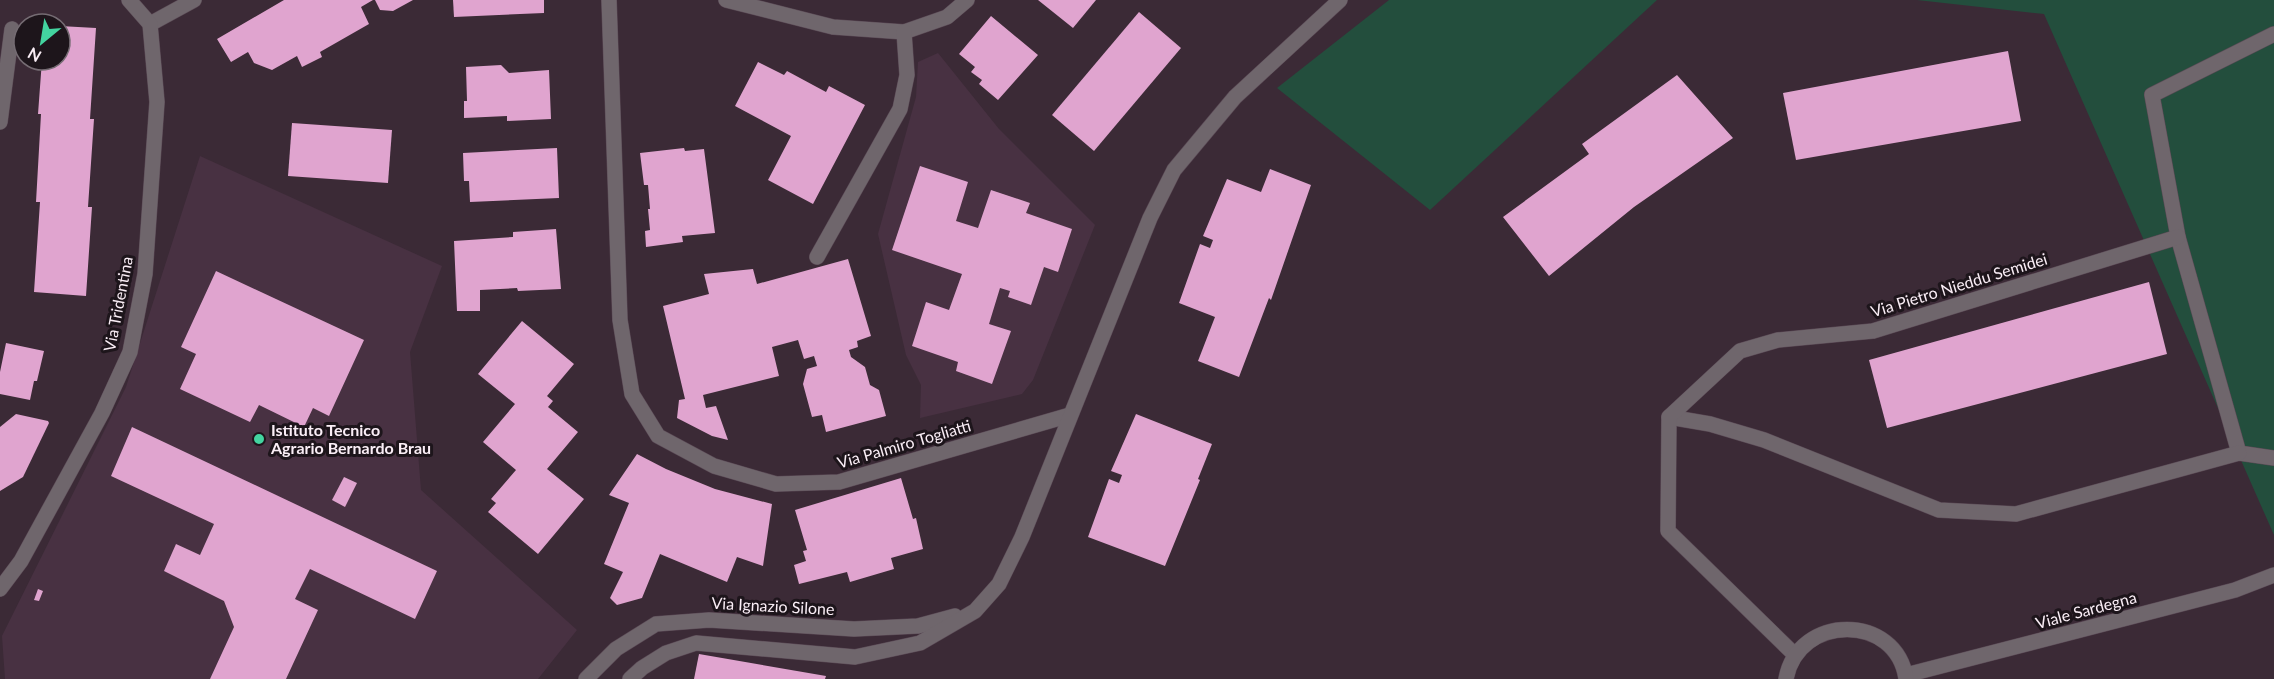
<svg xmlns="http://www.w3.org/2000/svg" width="2274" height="679" font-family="Lato,sans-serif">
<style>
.built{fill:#483142}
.green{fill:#234e3d}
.building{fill:#e0a4cf}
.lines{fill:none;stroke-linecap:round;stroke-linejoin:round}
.minor-casing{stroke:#5a4955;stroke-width:16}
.minor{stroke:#6f666c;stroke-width:15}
.poi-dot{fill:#43d4a0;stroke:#1d151b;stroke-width:2}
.labels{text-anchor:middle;stroke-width:6;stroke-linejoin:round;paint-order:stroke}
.street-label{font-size:16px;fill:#faeef6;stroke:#1d151b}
.poi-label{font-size:16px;font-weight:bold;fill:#faeef6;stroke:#1d151b;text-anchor:start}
</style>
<rect width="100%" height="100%" fill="#3b2a36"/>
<g class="built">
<path d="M938,53L999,129L1095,225L1033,380L1022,394L920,418L921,385L906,355L878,234L916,97L918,62Z"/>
<path d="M200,156L442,266L410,352L421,490L577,630L538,679H5L2,636L126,387Z"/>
</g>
<g class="green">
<path d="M1389,0H1657L1430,210L1277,88Z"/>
<path d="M1917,0H2274V535L2044,14Z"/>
</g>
<g class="building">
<path d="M284,0H373L361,7L369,24L320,52L322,57L302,67L297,56L272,70L254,63L248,52L231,62L217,39Z"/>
<path d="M375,0H413L393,11L380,10Z"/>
<path d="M453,0H544V13L454,17Z"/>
<path d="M1038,0H1096L1073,28Z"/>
<path d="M1139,12L1181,48L1094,151L1052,115Z"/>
<path d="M991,16L1038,55L998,100L979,84L982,80L971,72L975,67L959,54Z"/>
<path d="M60,26L96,28L90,119H94L88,207H92L86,296L34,292L40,202H36L41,114H38L42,60H60Z"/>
<path d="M2008,51L2021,121L1796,160L1783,93Z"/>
<path d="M758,62L784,75L787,71L826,92L829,86L865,105L813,204L768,180L791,136L735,106Z"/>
<path d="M501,65L509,73L549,70L551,119L507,121V116L464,118V101H467L466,67Z"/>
<path d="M1677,75L1733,138L1634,207L1549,276L1503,217L1589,154L1582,144Z"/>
<path d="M292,123L392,130L388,183L288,176Z"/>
<path d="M557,148L559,198L470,202L469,181H464L463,153Z"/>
<path d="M684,148L685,151L704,149L715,233L682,236L683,242L646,247L645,231L650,230L648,209H650L648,185H644L640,153Z"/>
<path d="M920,166L968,182L956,221L978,228L991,190L1030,203L1026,213L1072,229L1058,272L1044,267L1031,305L1008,297L1010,291L1000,288L989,324L1011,331L992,384L956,371L958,362L912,346L926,302L949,310L962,274L892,250Z"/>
<path d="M1270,169L1311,185L1271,300L1269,298L1239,377L1198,361L1215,317L1179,303L1200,244L1210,248L1213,240L1203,236L1227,179L1261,192Z"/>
<path d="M556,229L561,289L518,291L517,288L480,290V311H457L454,241L513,237V232Z"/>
<path d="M848,259L871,336L857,341L858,347L849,350L851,357L865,367L870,385L879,390L886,416L826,432L822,415L812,417L803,384L807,369L817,366L814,356L804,359L798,340L772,347L779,376L703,395L706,408L716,406L728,440L712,436L677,418L679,400L685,399L663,306L709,294L704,274L753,269L757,284Z"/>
<path d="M216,271L364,340L329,416L313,408L304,427L259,405L250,422L180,389L196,354L181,347Z"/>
<path d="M2149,282L2167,354L1887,428L1869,360Z"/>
<path d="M522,321L574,364L547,396L553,401L548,407L578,432L547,469L584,499L538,554L488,512L496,503L491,499L516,470L483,442L515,404L478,374Z"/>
<path d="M6,343L44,351L37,381H34L30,400L0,394V372Z"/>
<path d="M16,414L48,421L49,423L23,477L0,491V427Z"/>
<path d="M1136,414L1212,444L1198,479L1200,480L1165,566L1088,537L1109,479L1119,483L1122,475L1111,471Z"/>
<path d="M132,427L437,571L415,619L310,569L295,599L318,610L286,679H210L234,627L224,601L164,571L176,544L200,555L214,524L111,476Z"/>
<path d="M637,454L666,469L715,489L772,504L763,566L737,557L727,582L660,554L642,598L617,605L610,598L623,572L604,564L629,503L609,495Z"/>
<path d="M344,477L357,483L345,507L332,500Z"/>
<path d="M901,478L913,519L916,518L923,549L891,558L894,569L850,582L847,572L799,584L794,565L806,561L803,551L807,550L795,510Z"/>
<path d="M38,589L43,591L39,601L34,600Z"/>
<path d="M699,654L826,676L825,679H694Z"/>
</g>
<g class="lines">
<g class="minor-casing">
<g id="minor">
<path d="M609,0L620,320L632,394L658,436L714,466L776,484L839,482L1070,415"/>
<path d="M726,0L833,27L904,32L947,17L967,0"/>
<path d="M150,24L194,0"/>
<path d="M2274,34L2152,95L2178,237L2239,453L2274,458"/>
<path d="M0,122L12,29"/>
<path d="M817,257L900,109L907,75L904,32"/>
<path d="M1669,417L1710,424L1764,440L1939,510L2016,514L2239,453"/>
<path d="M0,589L21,561L102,413L130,352L145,274L157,102L150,24L129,0"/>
<path d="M1795,655L1668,531L1669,417L1740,351L1778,340L1873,331L2178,237"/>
<path d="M1906,675L2235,590L2274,575"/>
<path d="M586,679L616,649L656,624L709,620L854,629L918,626L955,616"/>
<path d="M630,679L642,668L666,653L696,643L855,657L920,643L975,611L999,584L1022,537L1150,218L1174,170L1235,97L1340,0"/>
<path d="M1786,679C1798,613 1897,613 1906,679"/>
</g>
</g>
<use href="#minor" class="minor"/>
</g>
<circle class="poi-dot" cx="259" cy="439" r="6"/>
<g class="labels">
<g class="street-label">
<text transform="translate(1959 285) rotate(-17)" y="6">Via Pietro Nieddu Semidei</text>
<text transform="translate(118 304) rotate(-79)" y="6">Via Tridentina</text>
<text transform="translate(904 444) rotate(-16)" y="6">Via Palmiro Togliatti</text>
<text transform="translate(773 606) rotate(3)" y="6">Via Ignazio Silone</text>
<text transform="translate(2086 610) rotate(-15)" y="6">Viale Sardegna</text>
</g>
<g class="poi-label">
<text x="271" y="436">Istituto Tecnico<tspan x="271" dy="18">Agrario Bernardo Brau</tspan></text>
</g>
</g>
<g transform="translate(42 42) rotate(210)"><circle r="28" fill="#1d151b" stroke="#756c73" stroke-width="1.5"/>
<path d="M0-4.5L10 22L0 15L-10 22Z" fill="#43d4a0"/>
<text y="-9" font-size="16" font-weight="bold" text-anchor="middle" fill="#faeef6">N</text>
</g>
</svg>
